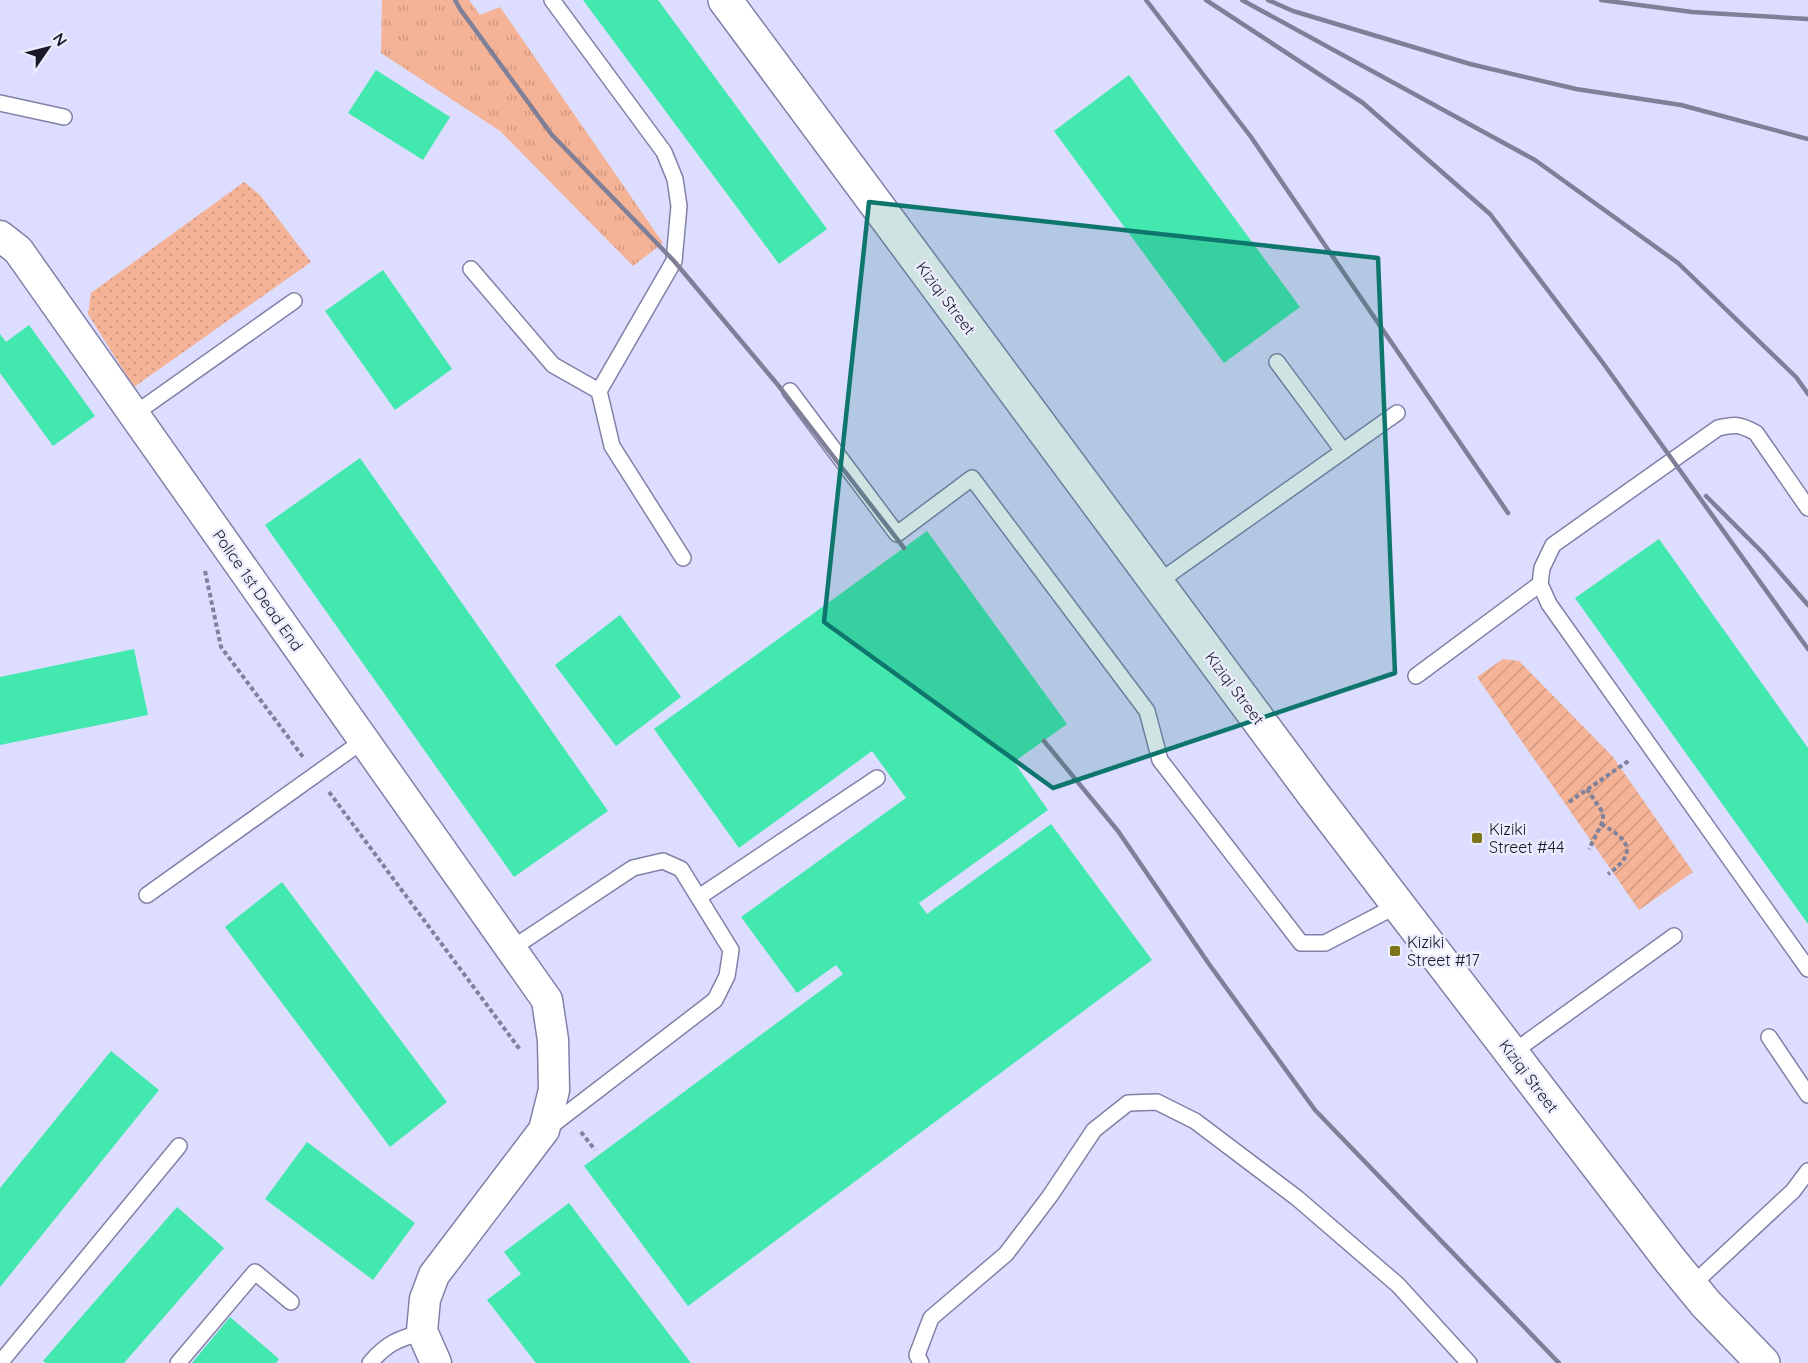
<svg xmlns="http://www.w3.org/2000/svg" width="1808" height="1363" font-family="Quicksand,sans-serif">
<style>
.grass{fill:url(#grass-tufts)}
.park{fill:url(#park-dots)}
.garden{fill:url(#garden-furrows)}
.building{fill:#42e8ae}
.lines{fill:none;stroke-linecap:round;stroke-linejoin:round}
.service-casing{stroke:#8181a8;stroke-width:18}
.minor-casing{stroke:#8181a8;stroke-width:33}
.tertiary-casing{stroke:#8181a8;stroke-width:36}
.path{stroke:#80819a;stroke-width:4;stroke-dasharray:4.5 3;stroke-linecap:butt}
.service{stroke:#fff;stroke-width:15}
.minor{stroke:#fff;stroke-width:30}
.tertiary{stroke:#fff;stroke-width:33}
.rail{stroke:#7f8098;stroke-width:4.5}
.marked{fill:#0f766e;fill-opacity:0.2;stroke:#0f766e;stroke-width:4.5;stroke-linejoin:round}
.poi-dot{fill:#7c7519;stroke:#ebecfd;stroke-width:2}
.labels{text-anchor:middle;stroke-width:5;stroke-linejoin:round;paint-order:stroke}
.street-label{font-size:16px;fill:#1a1928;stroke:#ebecfd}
.poi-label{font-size:16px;fill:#1a1928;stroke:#ebecfd;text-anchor:start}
</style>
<defs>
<pattern id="grass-tufts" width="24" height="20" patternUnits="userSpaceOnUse" patternTransform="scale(1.5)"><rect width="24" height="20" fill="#f4b396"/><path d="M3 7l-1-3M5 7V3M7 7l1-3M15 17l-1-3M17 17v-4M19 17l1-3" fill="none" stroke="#d19981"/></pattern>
<pattern id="park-dots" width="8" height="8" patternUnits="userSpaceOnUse" patternTransform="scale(1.5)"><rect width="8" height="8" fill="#f4b396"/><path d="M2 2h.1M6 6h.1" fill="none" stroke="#d19981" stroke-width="1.8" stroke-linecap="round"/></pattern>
<pattern id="garden-furrows" width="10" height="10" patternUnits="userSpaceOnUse" patternTransform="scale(1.5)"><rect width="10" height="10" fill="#f4b396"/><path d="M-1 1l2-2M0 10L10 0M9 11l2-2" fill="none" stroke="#d19981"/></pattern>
</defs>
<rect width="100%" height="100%" fill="#dcddff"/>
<path class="grass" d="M382,0H469L480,15L500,7L663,243L633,266L500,131L381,53Z"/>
<path class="park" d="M244,182L260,195L311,262L134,387L88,314L91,293Z"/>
<path class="garden" d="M1503,659L1519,661L1613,757L1693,872L1639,910L1477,677Z"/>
<g class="building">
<path d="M583,0H658L827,229L779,264Z"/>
<path d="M376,70L450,117L423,160L348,113Z"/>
<path d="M1129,75L1300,307L1224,363L1054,131Z"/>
<path d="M383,270L452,369L395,410L325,311Z"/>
<path d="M29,325L95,416L53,446L0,373V334L6,342Z"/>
<path d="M360,458L608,811L514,877L265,525Z"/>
<path d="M927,531L1067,724L1014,762L1048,810L919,903L927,914L1051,824L1152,960L688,1306L584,1166L843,974L836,965L797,993L741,917L906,798L872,751L739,848L654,729Z"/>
<path d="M1659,539L1808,748V924L1575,598Z"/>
<path d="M620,615L681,697L616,746L555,665Z"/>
<path d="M134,649L148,715L0,745V677Z"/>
<path d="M282,882L447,1102L390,1147L225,927Z"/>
<path d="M111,1051L159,1090L0,1287V1188Z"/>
<path d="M307,1142L415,1223L373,1280L265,1199Z"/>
<path d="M569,1203L691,1363H536L487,1300L521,1274L504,1252Z"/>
<path d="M177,1207L224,1248L124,1363H46L43,1361Z"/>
<path d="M230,1317L279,1359L276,1363H192Z"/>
</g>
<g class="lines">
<g class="service-casing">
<g id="service">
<path d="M552,0L664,152L675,179L679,206L674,261L599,391L612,446L683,558"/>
<path d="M0,103L64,117"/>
<path d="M471,269L553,365L599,391"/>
<path d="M1277,362L1343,451"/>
<path d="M790,391L897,534L972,478L1147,711L1160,760L1301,943H1325L1398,905"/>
<path d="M133,415L294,301"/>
<path d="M1808,508L1756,433C1740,424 1735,424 1718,428L1553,545L1542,568L1540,584L1549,604L1808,969"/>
<path d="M1157,583L1397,413"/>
<path d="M1416,676L1540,584"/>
<path d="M147,895L364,740"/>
<path d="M699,897L877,778"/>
<path d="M511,949L633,868L663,861L681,869L731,950L727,976L715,1000L547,1129"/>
<path d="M1769,1037L1808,1095"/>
<path d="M1512,1053L1674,936"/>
<path d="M1691,1286L1793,1191L1808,1171"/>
<path d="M0,1363L179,1146"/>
<path d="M178,1363L255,1272L291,1302"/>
<path d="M370,1363C387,1343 398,1339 423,1332"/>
<path d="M921,1363L917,1355L931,1318L1006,1254L1050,1196L1094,1130L1128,1103L1157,1102L1195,1121L1297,1198L1398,1285L1469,1363"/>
</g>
</g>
<g class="minor-casing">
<path id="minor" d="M0,236L18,250L547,1000L553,1040L554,1090L544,1130L434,1275L425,1299L422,1331L436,1363"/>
</g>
<g class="tertiary-casing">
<path id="tertiary" d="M725,0L1314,795L1670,1260L1706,1304L1763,1363"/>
</g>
<g class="path">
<path d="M205,571L221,647L303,757"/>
<path d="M1587,789L1603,813V821L1589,849"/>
<path d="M329,792L521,1051"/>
<path d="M1569,802L1630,760"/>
<path d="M1601,824C1630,840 1638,853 1608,874"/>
<path d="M581,1132L595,1150"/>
</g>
<use href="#service" class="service"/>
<use href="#minor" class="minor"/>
<use href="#tertiary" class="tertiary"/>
<g class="rail">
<path d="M455,0L460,9L552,135L674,261L778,385L904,548"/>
<path d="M1146,0L1251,137L1508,513"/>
<path d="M1206,0L1363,103L1490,214L1603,363L1808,649"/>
<path d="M1242,0L1535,160L1678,263L1796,377L1808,394"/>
<path d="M1268,0L1293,11L1470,64L1576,89L1681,105L1808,139"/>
<path d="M1601,0L1692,12L1808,19"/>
<path d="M1706,496L1763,553L1808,605"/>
<path d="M1044,741L1118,831L1209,964L1315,1110L1559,1363"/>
</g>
</g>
<path class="marked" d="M869,202L1378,258L1395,673L1053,788L824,622Z"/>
<g class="poi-dot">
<rect x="1471" y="832" width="12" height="12" rx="3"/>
<rect x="1389" y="945" width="12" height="12" rx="3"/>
</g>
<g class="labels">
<g class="street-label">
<text transform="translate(946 298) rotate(53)" y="6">Kiziqi Street</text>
<text transform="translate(258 590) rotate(55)" y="6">Police 1st Dead End</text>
<text transform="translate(1235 688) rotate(53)" y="6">Kiziqi Street</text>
<text transform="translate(1529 1076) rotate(53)" y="6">Kiziqi Street</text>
</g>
<g class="poi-label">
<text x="1489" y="835">Kiziki<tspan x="1489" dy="18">Street #44</tspan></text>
<text x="1407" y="948">Kiziki<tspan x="1407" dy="18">Street #17</tspan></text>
</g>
</g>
<g transform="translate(48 48) rotate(55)" stroke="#ebecfd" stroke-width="4.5" paint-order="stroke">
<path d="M0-4.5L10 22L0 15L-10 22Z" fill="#1a1928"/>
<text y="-9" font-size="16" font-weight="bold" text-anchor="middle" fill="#1a1928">N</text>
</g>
</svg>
